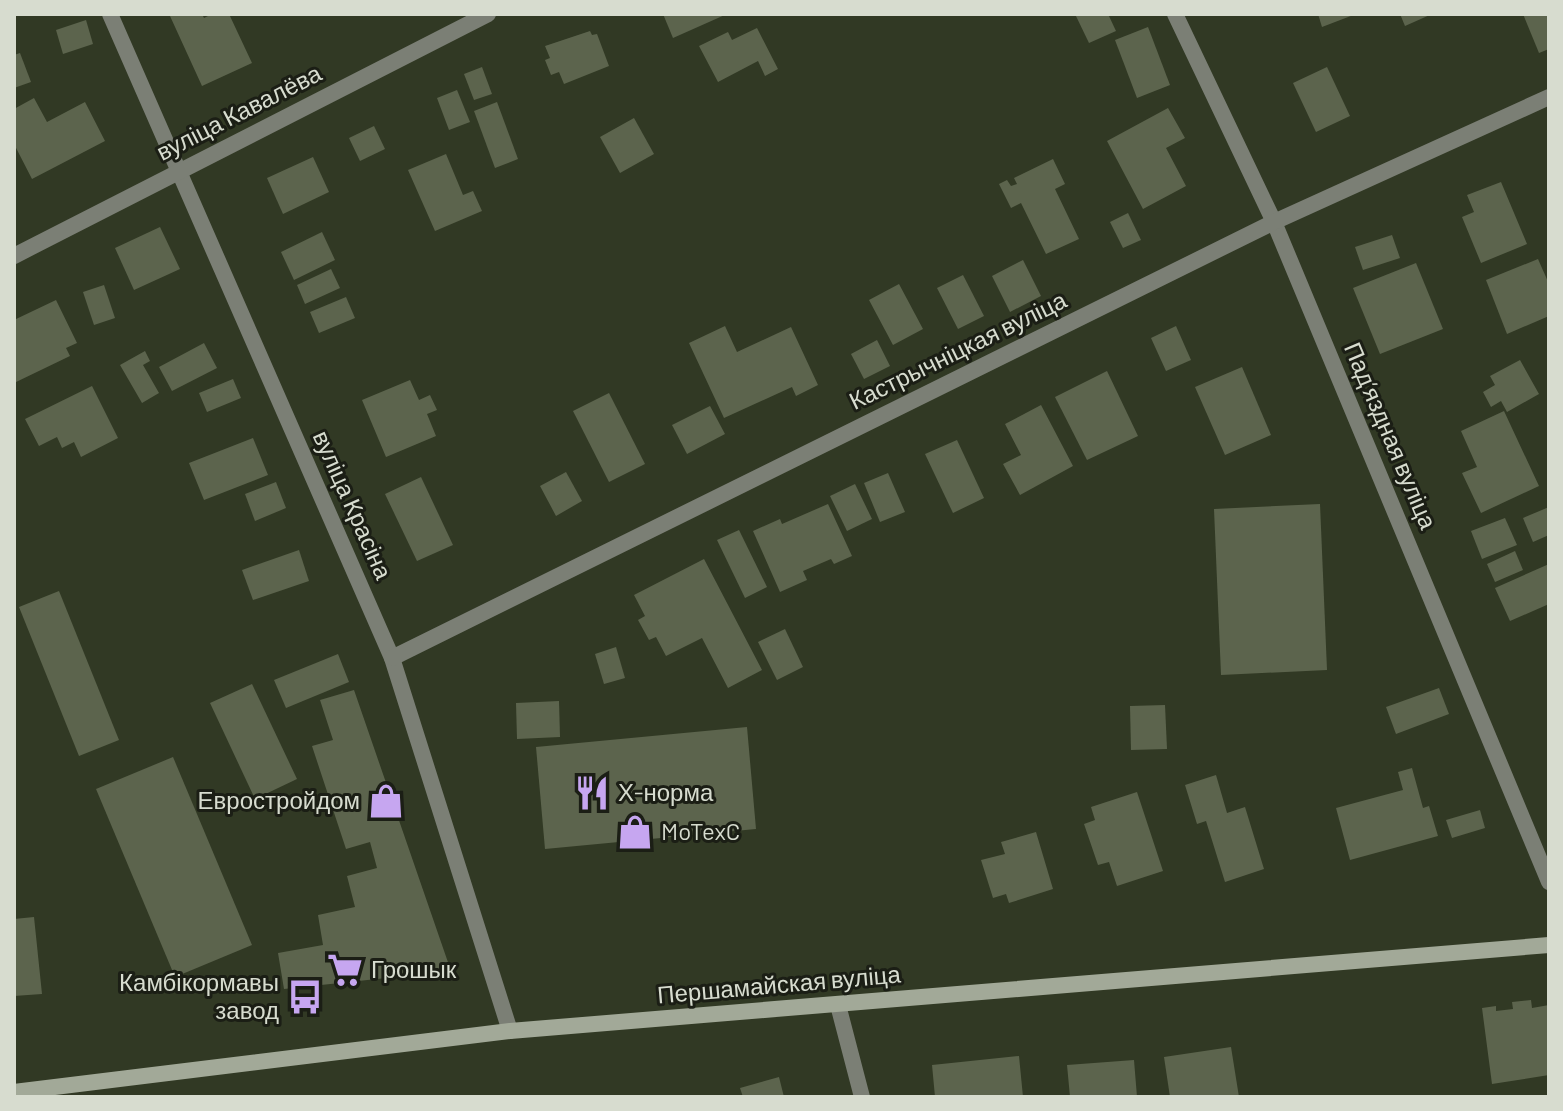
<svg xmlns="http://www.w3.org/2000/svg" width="1563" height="1111" font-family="Barlow,sans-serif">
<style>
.building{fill:#5c644d}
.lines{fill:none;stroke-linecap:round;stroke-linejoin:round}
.minor{stroke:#7b7f75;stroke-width:16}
.tertiary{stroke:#7b7f75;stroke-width:16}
.secondary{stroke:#a2a998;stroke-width:16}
.labels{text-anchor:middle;stroke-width:6;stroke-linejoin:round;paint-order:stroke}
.street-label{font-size:24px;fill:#d7dccf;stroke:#1b1e15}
.poi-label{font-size:24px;fill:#d7dccf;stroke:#1b1e15;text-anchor:start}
</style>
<rect width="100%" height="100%" fill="#313924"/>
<g class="building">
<path d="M174,14H202L204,18L212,14H229L252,63L202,86L170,16Z"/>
<path d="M663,14H727L673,38Z"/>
<path d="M1075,14H1108L1116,31L1089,43Z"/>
<path d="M1318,14H1356L1322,27Z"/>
<path d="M1400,14H1432L1405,26Z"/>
<path d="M1523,14H1549V49L1539,53Z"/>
<path d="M86,20L93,44L63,54L56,30Z"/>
<path d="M1148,27L1170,85L1137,98L1115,40Z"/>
<path d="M757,28L778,69L765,76L758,61L718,82L699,46L728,32L732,40Z"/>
<path d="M590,31L592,35L597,34L609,66L564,84L559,72L551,75L545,60L550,58L545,46Z"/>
<path d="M20,53L31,82L14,88V55Z"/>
<path d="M482,67L492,94L474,100L464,74Z"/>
<path d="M1327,67L1350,116L1316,132L1293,83Z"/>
<path d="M457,90L470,122L449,130L437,98Z"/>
<path d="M34,98L47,122L85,102L105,141L32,179L14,144V109Z"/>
<path d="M497,102L518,159L495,168L474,111Z"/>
<path d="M1168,108L1185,138L1166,148L1186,186L1143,209L1107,141Z"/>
<path d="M634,118L654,154L620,173L600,137Z"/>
<path d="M374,126L385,149L360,161L349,138Z"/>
<path d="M446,154L463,195L473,191L482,211L435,231L408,170Z"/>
<path d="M313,157L329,192L283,214L267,178Z"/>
<path d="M1053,159L1065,184L1055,189L1079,239L1046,254L1021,203L1011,208L999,184L1007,180L1011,186L1017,184L1014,178Z"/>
<path d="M1501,182L1527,244L1481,263L1462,217L1474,212L1467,195Z"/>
<path d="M1128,213L1141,240L1123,248L1110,222Z"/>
<path d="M160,227L180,269L134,290L115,248Z"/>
<path d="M322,232L335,260L294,280L281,252Z"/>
<path d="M1392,235L1400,258L1363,270L1355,247Z"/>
<path d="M1538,259L1549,284V316L1507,334L1486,280Z"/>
<path d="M1023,260L1041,296L1010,312L992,276Z"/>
<path d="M1416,263L1443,329L1380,354L1353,288Z"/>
<path d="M331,269L340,288L305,304L297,285Z"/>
<path d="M963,275L984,316L958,329L937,288Z"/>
<path d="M899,284L923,329L893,345L869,300Z"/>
<path d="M104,285L115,318L94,325L83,292Z"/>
<path d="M346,297L355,318L319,333L310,312Z"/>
<path d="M56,300L77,343L66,348L70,356L14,383V320Z"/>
<path d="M725,326L737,352L791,327L818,385L796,396L792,387L724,418L689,343Z"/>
<path d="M1176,326L1191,360L1166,371L1151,338Z"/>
<path d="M877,340L890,366L864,379L851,354Z"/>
<path d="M204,343L217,368L172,391L159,367Z"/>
<path d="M145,351L150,361L143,365L159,393L142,403L120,365Z"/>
<path d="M1520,360L1539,394L1507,412L1501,401L1491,407L1483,392L1495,385L1490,376Z"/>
<path d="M1242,367L1271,435L1225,455L1195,387Z"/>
<path d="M1107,371L1138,436L1087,460L1055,397Z"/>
<path d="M233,379L241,398L207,412L199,393Z"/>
<path d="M410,380L419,400L430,395L437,410L427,414L436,436L386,457L362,400Z"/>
<path d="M92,386L118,438L81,457L74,442L62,448L57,437L39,446L25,419Z"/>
<path d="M609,393L645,464L609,482L573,411Z"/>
<path d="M1041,405L1073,466L1020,495L1003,464L1021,455L1005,424Z"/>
<path d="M710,406L725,434L687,454L672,425Z"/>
<path d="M1504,411L1539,486L1481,513L1462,473L1477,467L1461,431Z"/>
<path d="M253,438L268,475L204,500L189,463Z"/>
<path d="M957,440L984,498L953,513L925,454Z"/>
<path d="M566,472L582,501L556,516L540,486Z"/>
<path d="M888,473L905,512L880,522L864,483Z"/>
<path d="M421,477L453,545L417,561L385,494Z"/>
<path d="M276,482L286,508L255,521L245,494Z"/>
<path d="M855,484L872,519L847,531L830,496Z"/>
<path d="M828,504L852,556L834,564L831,559L803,571L807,580L780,592L753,531L780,519L782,524Z"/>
<path d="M1320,504L1327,670L1221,675L1214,509Z"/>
<path d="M1549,507V535L1533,542L1523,518Z"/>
<path d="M1505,518L1517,545L1482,559L1471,531Z"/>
<path d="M739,530L767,587L745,598L717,540Z"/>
<path d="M299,550L309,581L253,600L242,570Z"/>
<path d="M1515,551L1523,570L1495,582L1487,564Z"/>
<path d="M704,559L762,670L728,688L702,638L666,656L656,637L649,640L638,620L645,616L634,595Z"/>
<path d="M1549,564V604L1510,621L1495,588Z"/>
<path d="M59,591L119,740L79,756L19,607Z"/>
<path d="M785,629L803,667L777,680L758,642Z"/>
<path d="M616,647L625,678L604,684L595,654Z"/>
<path d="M338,654L349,682L286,708L274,680Z"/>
<path d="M252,684L297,779L255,799L210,703Z"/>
<path d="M1439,688L1449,714L1396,734L1386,707Z"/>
<path d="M354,690L451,971L284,989L278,953L323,945L318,915L355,907L347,876L377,868L370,842L346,849L312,746L333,740L320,700Z"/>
<path d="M559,701L560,737L517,739L516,703Z"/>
<path d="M1165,705L1167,749L1131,750L1130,706Z"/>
<path d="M747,727L756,829L545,849L536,747Z"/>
<path d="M173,757L252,945L175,977L96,789Z"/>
<path d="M1412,768L1423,808L1429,806L1438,836L1350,860L1336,808L1403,790L1398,772Z"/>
<path d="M1216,775L1227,813L1245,807L1264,869L1225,882L1206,821L1197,824L1185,785Z"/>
<path d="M1137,792L1163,871L1117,886L1109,862L1098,865L1084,824L1095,820L1091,807Z"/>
<path d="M1480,810L1485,828L1452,838L1446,820Z"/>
<path d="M1036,832L1053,889L1009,903L1006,894L993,898L981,860L1005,854L1001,842Z"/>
<path d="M34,917L42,994L14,996V919Z"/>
<path d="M1531,1000L1532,1008L1549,1005V1075L1492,1084L1482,1008L1496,1006V1011L1513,1009L1512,1002Z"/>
<path d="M1231,1047L1239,1097H1170L1164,1057Z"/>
<path d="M1019,1056L1023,1097H935L932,1065Z"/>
<path d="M1134,1060L1137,1097H1070L1067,1065Z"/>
<path d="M779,1077L784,1097H743L740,1088Z"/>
</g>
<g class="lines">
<g class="minor">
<path d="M110,14L392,658L510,1031"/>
<path d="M1175,14L1274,222L1549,882"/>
<path d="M392,658L1274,222L1549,97"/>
<path d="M838,1005L862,1097"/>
</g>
<path class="tertiary" d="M14,256L488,14"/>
<path class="secondary" d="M14,1092L510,1031L1549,945"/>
</g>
<defs>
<g id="restaurant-bare" transform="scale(2.76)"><path d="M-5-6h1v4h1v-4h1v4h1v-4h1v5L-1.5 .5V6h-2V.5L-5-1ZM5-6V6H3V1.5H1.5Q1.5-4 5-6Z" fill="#c6a6f0" stroke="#1b1e15" stroke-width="2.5" paint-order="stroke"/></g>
<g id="shop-bare" transform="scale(2.76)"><path d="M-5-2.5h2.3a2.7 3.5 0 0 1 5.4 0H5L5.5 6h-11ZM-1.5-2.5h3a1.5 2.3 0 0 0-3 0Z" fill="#c6a6f0" stroke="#1b1e15" stroke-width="2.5" paint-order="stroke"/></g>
<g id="supermarket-bare" transform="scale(2.76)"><path d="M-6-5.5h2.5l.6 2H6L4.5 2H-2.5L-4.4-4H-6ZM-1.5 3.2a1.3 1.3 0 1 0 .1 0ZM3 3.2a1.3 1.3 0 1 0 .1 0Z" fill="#c6a6f0" stroke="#1b1e15" stroke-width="2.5" paint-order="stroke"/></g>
<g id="bus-bare" transform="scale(2.76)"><path d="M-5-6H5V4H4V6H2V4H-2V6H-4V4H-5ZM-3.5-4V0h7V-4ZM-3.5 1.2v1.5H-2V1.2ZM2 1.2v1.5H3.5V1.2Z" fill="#c6a6f0" stroke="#1b1e15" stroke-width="2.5" paint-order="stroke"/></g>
</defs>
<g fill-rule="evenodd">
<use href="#restaurant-bare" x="592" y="793"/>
<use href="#shop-bare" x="386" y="801"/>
<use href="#shop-bare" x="635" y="832"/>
<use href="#supermarket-bare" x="345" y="970"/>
<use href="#bus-bare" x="305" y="997"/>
</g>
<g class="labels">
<g class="street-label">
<text transform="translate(239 113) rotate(-27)" y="8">вуліца Кавалёва</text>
<text transform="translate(958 351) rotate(-26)" y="8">Кастрычніцкая вуліца</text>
<text transform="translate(1390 436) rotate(67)" y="8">Падʼяздная вуліца</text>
<text transform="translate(352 505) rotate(66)" y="8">вуліца Красіна</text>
<text transform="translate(779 985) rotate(-5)" y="8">Першамайская вуліца</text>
</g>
<g class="poi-label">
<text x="618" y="801">Х-норма</text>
<text x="360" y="809" text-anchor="end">Евростройдом</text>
<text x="661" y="840">MoTexC</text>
<text x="371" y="978">Грошык</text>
<text x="279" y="991" text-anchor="end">Камбікормавы<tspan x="279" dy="28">завод</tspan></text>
</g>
</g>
<rect width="1563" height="1111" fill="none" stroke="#d7dccf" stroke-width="32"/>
</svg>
